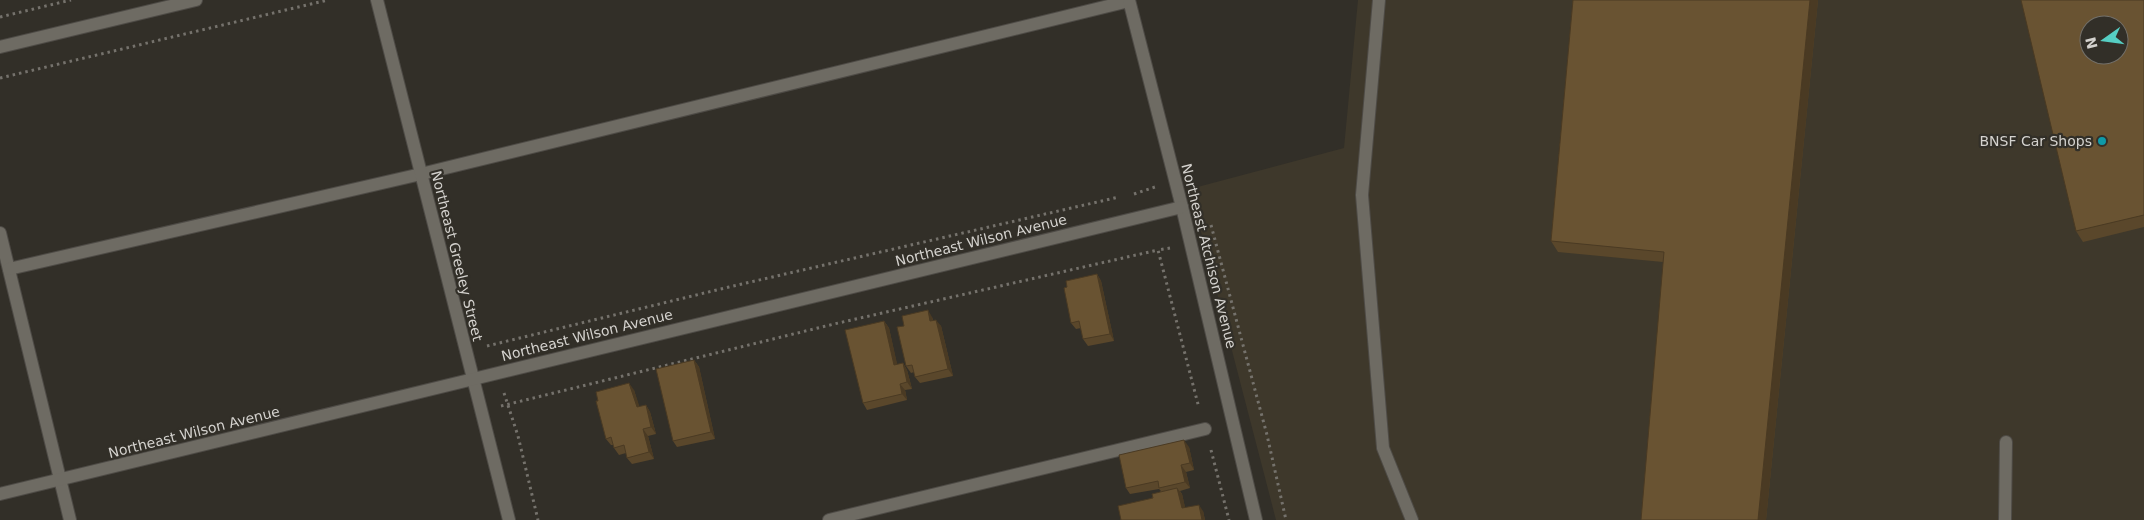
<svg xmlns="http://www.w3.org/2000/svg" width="2144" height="520" font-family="'DejaVu Sans',sans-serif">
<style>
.built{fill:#3e382b;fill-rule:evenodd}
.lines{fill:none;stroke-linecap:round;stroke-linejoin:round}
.service-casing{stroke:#4e4b46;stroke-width:14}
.minor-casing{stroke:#4e4b46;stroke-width:14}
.path{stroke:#75726c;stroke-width:3;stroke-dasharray:2.5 4;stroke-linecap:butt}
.service{stroke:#6e6b63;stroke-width:12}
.minor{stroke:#6e6b63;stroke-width:12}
.wall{fill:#5a472b}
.shaded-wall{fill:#4a3a23}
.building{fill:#695332;stroke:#4a3a23;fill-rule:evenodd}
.culture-dot{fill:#0f9aa8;stroke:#322f28;stroke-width:2}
.labels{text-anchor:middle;stroke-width:4.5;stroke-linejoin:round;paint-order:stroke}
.poi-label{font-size:14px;fill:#d4d2ce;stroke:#322f28;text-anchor:end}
.street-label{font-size:14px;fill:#d4d2ce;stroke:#322f28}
</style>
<rect width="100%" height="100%" fill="#322f28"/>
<path class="built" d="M1358,0H2144V520H1276L1190,189L1344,148ZM2089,25H2119V55H2089Z"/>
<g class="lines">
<g class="service-casing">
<g id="service">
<path d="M1379,0L1362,195L1383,448L1412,520"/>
<path d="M0,233L70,520"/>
<path d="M9,269L421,174L1129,1"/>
<path d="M829,520L1205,429"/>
<path d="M2005,520L2006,442"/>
</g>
</g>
<g class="minor-casing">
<g id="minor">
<path d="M377,0L509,520"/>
<path d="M1129,0L1182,207L1256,520"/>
<path d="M0,47L196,0"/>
<path d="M0,494L1182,207"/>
</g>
</g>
<g class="path">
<path d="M0,17L71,0"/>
<path d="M0,78L328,0"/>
<path d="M1134,194L1155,187"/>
<path d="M1211,225L1267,435L1286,520"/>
<path d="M1170,248L1158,250L1199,408"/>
<path d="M487,346L729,287L1119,197"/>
<path d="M504,393L518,436L538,520"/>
<path d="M501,406L834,324L1158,250"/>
<path d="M1211,450L1229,520"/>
</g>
<use href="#service" class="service"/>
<use href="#minor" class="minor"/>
</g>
<g class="wall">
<path d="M1573,0H1818L1766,520L1663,262L1558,252L1551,241Z"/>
<path d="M2144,0V227L2083,242L2076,231Z"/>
<path d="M1097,274L1101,281L1114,341L1088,346L1083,339L1081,328L1076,329L1071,323L1067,287Z"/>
<path d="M932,317L933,320L941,326L953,376L920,383L915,377L914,372L911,373L906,366Z"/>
<path d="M884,321L889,328L897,365L903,363L907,370L912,389L905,390L907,400L867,410L863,403Z"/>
<path d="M694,360L699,367L715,439L677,447L673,441Z"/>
<path d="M634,390L639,407L646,405L650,412L656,434L648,436L654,459L632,464L627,458L626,453L619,455L614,448L613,445H611L606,439L598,401Z"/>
<path d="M1189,447L1194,470L1186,472L1190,488L1180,491L1182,494L1185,508L1203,511L1205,520H1121L1161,491L1159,489L1130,494L1126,488Z"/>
</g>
<g class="shaded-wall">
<path d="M1810,0H1818L1766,520H1758Z"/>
<path d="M1097,274L1101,281L1114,341L1110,334Z"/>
<path d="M928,310L932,317L935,328L930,321Z"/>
<path d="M936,320L941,326L953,376L948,369Z"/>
<path d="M884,321L889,328L899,372L894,365Z"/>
<path d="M694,360L699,367L715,439L711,432Z"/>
<path d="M903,363L907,370L912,389L907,382Z"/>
<path d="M629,383L634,390L642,414L637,407Z"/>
<path d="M900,384L905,390L907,400L902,394Z"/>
<path d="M646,405L650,412L656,434L651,427Z"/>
<path d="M643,429L648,436L654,459L649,452Z"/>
<path d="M1184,440L1189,447L1194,470L1190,463Z"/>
<path d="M1181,465L1186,472L1190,488L1185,482Z"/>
<path d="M1177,488L1182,494L1187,515L1182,508Z"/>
<path d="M1199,505L1203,511L1205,520H1202Z"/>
</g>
<g class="building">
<path d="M1573,0H1810L1758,520H1641L1664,252L1551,241Z"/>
<path d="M2021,0H2144V215L2076,231ZM2089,25H2119V55H2089Z"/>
<path d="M1097,274L1110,334L1083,339L1079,321L1071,323L1064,288L1067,287L1066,281Z"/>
<path d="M928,310L930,321L936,320L948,369L915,377L912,365L906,366L897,327L904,326L902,316Z"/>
<path d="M884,321L894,365L903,363L907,382L900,384L902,394L863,403L845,330Z"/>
<path d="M694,360L711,432L673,441L656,369Z"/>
<path d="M629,383L637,407L646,405L651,427L643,429L649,452L627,458L624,445L614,448L611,437L606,439L596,401H598L596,392Z"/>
<path d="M1184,440L1190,463L1181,465L1185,482L1159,488L1158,481L1126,488L1119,455Z"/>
<path d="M1177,488L1182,508L1199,505L1202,520H1121L1118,506L1153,498L1152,494Z"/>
</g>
<circle class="culture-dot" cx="2102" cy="141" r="5"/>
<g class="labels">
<g class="poi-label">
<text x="2092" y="146">BNSF Car Shops</text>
</g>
<g class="street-label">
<text transform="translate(981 240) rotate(-14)" y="5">Northeast Wilson Avenue</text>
<text transform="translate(457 256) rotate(76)" y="5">Northeast Greeley Street</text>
<text transform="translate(1209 256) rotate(76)" y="5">Northeast Atchison Avenue</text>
<text transform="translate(587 335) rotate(-14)" y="5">Northeast Wilson Avenue</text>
<text transform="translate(194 432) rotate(-14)" y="5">Northeast Wilson Avenue</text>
</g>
</g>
<g transform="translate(2104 40) rotate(256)"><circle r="24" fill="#322f28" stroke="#73706a"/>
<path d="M0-4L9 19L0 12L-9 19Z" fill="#56cec3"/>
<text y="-8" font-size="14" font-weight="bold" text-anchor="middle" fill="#d4d2ce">N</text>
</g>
</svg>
